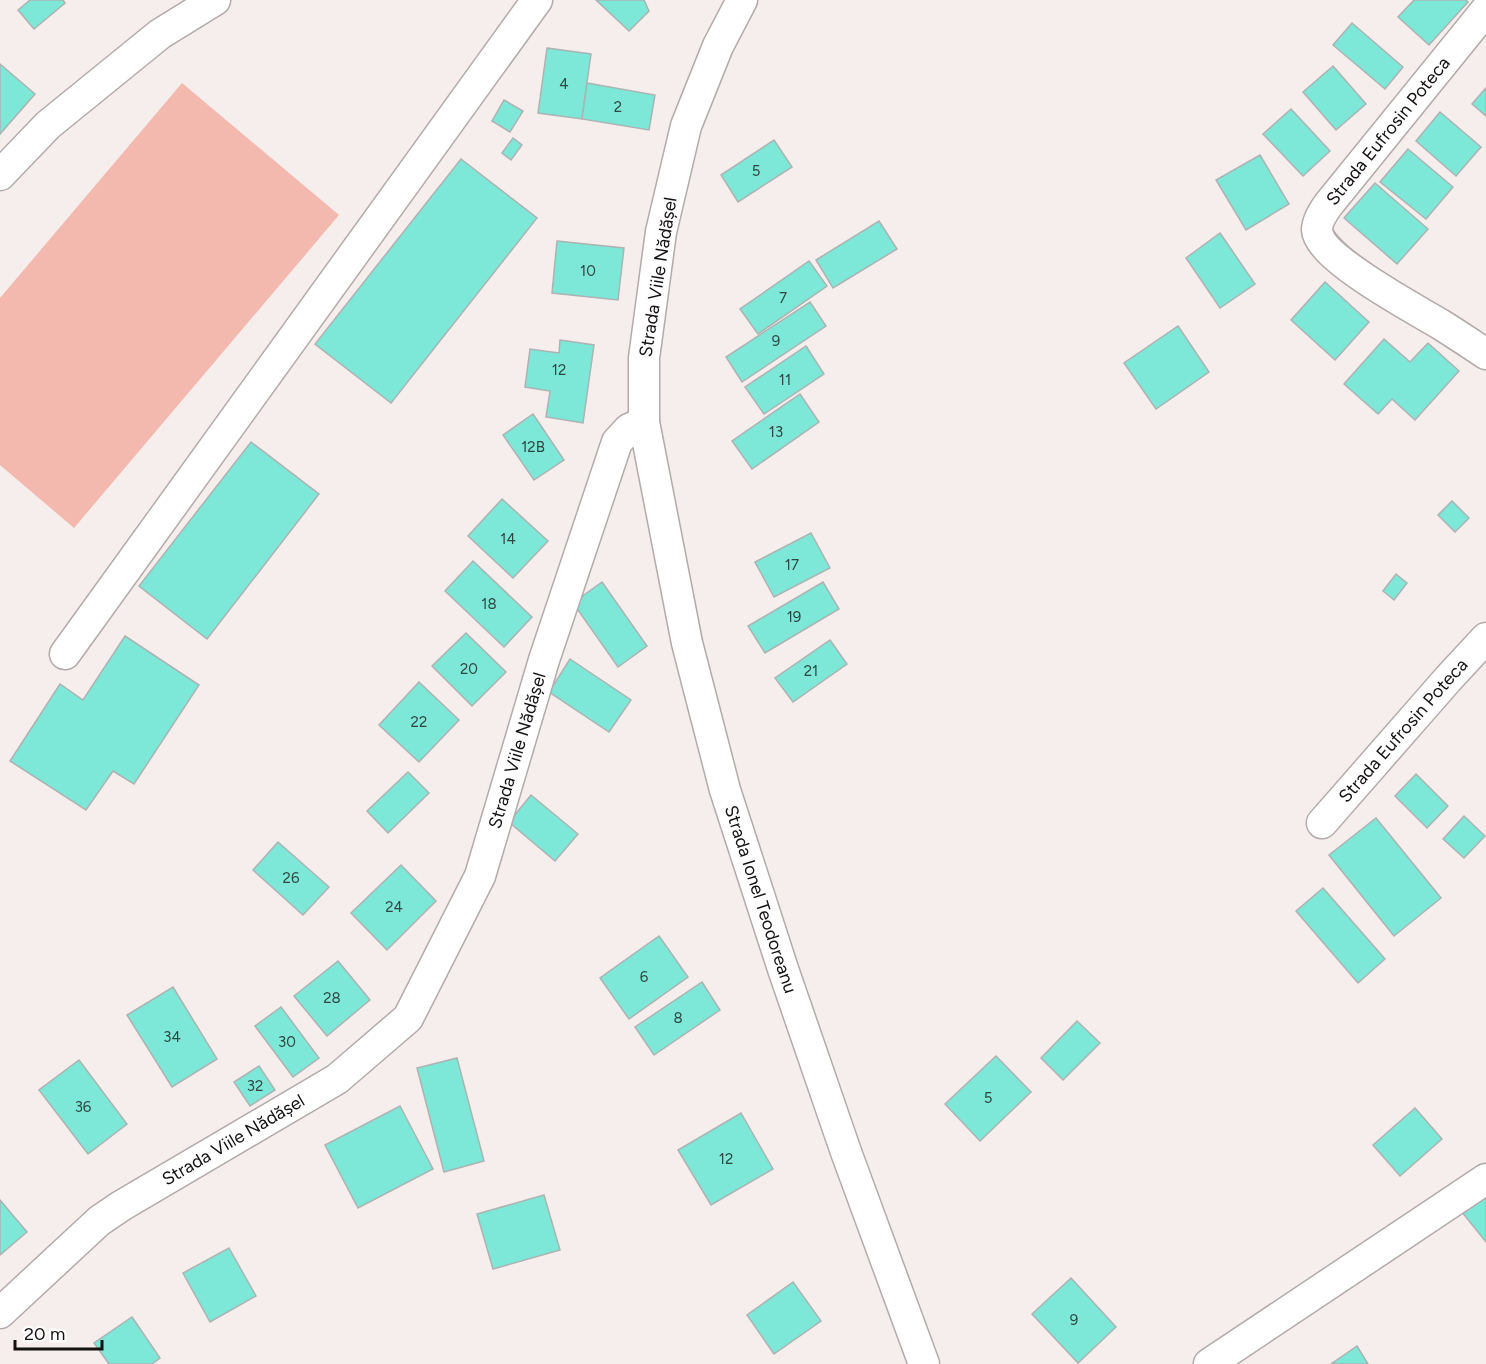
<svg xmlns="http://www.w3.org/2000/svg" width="1486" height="1364" font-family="Figtree,sans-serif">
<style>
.green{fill:#f3b8ae}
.building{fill:#7de8d7;stroke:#acb3b2;stroke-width:1.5}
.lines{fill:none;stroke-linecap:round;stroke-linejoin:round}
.minor-casing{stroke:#b2abaa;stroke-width:33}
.minor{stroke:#fff;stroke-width:30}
.labels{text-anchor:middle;stroke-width:5;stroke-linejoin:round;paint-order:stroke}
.number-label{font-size:15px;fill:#2e4742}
.street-label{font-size:18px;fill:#141111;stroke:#fefdfd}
</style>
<rect width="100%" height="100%" fill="#f6eeed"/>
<path class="green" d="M182,83L339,215L74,528L0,465V298Z"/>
<g class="building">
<path d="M30,0H63L65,3L34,29L18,10Z"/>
<path d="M596,0H644L649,11L629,31Z"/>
<path d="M1414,0H1466L1468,2L1429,45L1398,17Z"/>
<path d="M1352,23L1403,67L1385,89L1333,45Z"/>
<path d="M547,48L591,54L582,119L538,113Z"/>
<path d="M0,64L35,94L0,134Z"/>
<path d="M1333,66L1366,104L1336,130L1303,92Z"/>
<path d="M587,83L655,95L649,130L582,119Z"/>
<path d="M1486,88V116L1472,104Z"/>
<path d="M504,100L523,111L510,132L492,121Z"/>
<path d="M1291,109L1330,151L1303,176L1263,134Z"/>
<path d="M1440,112L1481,147L1456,176L1416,141Z"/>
<path d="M513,138L522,145L511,160L502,153Z"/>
<path d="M774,140L792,167L738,202L721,175Z"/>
<path d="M1408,149L1453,187L1426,219L1380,182Z"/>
<path d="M1260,155L1289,204L1246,230L1216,180Z"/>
<path d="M461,159L537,218L391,403L315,344Z"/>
<path d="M1375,183L1428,229L1397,264L1344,218Z"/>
<path d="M879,221L897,249L833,288L816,260Z"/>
<path d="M1220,233L1255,284L1220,308L1186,258Z"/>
<path d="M557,241L624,248L618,300L552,293Z"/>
<path d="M809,261L827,286L758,334L740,309Z"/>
<path d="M1325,282L1369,322L1335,360L1291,320Z"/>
<path d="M810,302L826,326L742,382L726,357Z"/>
<path d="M1178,326L1209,372L1156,409L1124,363Z"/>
<path d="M1384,339L1410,362L1428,343L1459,371L1415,420L1392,399L1378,414L1344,384Z"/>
<path d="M560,340L594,345L583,423L546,417L550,391L525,387L530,349L559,353Z"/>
<path d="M806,346L824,374L764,414L745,387Z"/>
<path d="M800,394L819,422L752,469L732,441Z"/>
<path d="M533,414L564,460L534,480L503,435Z"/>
<path d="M251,442L319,494L207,639L139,586Z"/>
<path d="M502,499L548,541L513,578L468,536Z"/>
<path d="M1452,501L1469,518L1455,532L1438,515Z"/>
<path d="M811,533L830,568L774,597L755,562Z"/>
<path d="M473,561L532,617L504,647L445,591Z"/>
<path d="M1396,574L1407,583L1394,600L1383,591Z"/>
<path d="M602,582L647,646L618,667L573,603Z"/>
<path d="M823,582L839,609L765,653L748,626Z"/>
<path d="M466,633L506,672L472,706L432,666Z"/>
<path d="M125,636L199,685L134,784L113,771L86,810L10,761L60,684L83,700Z"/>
<path d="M830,640L847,664L793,702L775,678Z"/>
<path d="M570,659L631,700L609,732L549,692Z"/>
<path d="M419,682L459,720L419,762L379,725Z"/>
<path d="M408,772L429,793L388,833L367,811Z"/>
<path d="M1416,774L1448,806L1427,828L1395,796Z"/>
<path d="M531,795L578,834L555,861L509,822Z"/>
<path d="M1464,816L1485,836L1464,858L1443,839Z"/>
<path d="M1376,818L1441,898L1394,936L1329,855Z"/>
<path d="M278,842L329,887L303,915L253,870Z"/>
<path d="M401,865L436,901L387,950L351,913Z"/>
<path d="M1323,888L1385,959L1358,983L1296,911Z"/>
<path d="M659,936L688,977L629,1019L600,978Z"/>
<path d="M338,961L370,1000L327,1036L294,996Z"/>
<path d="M702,982L720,1010L654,1055L635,1027Z"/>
<path d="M173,987L217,1059L172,1087L127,1015Z"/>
<path d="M281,1007L319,1058L293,1077L255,1026Z"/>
<path d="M1077,1021L1100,1043L1063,1080L1041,1058Z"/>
<path d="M996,1056L1031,1092L980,1141L945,1104Z"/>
<path d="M457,1058L484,1161L444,1172L417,1068Z"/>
<path d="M79,1060L127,1124L88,1154L39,1090Z"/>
<path d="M259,1066L275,1090L250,1106L234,1082Z"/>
<path d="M400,1106L433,1169L358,1208L325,1145Z"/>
<path d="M1415,1108L1442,1139L1400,1176L1373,1145Z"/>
<path d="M741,1113L773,1169L711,1205L678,1150Z"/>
<path d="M1486,1192V1242L1462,1212Z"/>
<path d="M544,1195L560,1250L493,1269L477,1214Z"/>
<path d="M0,1200L27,1232L0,1255Z"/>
<path d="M229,1248L256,1296L210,1322L183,1273Z"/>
<path d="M1071,1278L1116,1327L1078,1363L1032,1314Z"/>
<path d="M793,1282L821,1321L774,1354L747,1315Z"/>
<path d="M132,1317L160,1358L152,1364H109L94,1343Z"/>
<path d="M1357,1346L1368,1364H1331Z"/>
</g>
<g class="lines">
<g class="minor-casing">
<g id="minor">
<path id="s1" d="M742,0L718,46L686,126L661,232L644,358V422L687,643L725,790L783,969L846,1152L924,1364"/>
<path d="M1486,10L1328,205C1323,212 1317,221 1317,230C1319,258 1415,309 1440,324C1456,334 1471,344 1486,354"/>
<path d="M0,175L48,125L160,34L215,0"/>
<path d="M65,654L537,0"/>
<path id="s2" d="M1322,823L1448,679L1486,638"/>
<path id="s3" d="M0,1313L99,1221L121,1206L337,1079L408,1018L480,876L544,660L617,442L629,429L644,422"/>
<path d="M1209,1364L1486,1179"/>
</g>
</g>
<use href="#minor" class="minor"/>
</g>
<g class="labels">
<g class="number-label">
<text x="564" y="89">4</text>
<text x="618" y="112">2</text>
<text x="756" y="176">5</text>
<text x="588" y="276">10</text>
<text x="783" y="303">7</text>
<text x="776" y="346">9</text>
<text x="559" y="375">12</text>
<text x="785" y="385">11</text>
<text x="776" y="437">13</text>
<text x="533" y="452">12B</text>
<text x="508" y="544">14</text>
<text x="792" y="570">17</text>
<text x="489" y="609">18</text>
<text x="794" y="622">19</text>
<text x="469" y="674">20</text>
<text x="811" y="676">21</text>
<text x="419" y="727">22</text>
<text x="291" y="883">26</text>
<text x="394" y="912">24</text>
<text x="644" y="982">6</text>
<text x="332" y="1003">28</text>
<text x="678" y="1023">8</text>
<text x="172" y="1042">34</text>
<text x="287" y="1047">30</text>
<text x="255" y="1091">32</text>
<text x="988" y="1103">5</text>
<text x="83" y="1112">36</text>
<text x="726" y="1164">12</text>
<text x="1074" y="1325">9</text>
</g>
<g class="street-label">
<text transform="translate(1388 131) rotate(-51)" y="6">Strada Eufrosin Poteca</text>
<text transform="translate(658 277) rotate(-81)" y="6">Strada Viile Nădășel</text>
<text dy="6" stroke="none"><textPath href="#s2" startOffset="123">Strada Eufrosin Poteca</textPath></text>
<text dy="6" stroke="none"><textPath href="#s3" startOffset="796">Strada Viile Nădășel</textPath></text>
<text dy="6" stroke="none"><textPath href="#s1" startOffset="930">Strada Ionel Teodoreanu</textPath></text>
<text dy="6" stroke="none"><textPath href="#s3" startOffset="292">Strada Viile Nădășel</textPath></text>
</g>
</g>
<path d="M15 1340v9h87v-9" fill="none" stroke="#141111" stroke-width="3"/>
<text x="24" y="1340" font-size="18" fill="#141111" stroke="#fefdfd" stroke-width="4.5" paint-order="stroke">20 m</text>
</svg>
